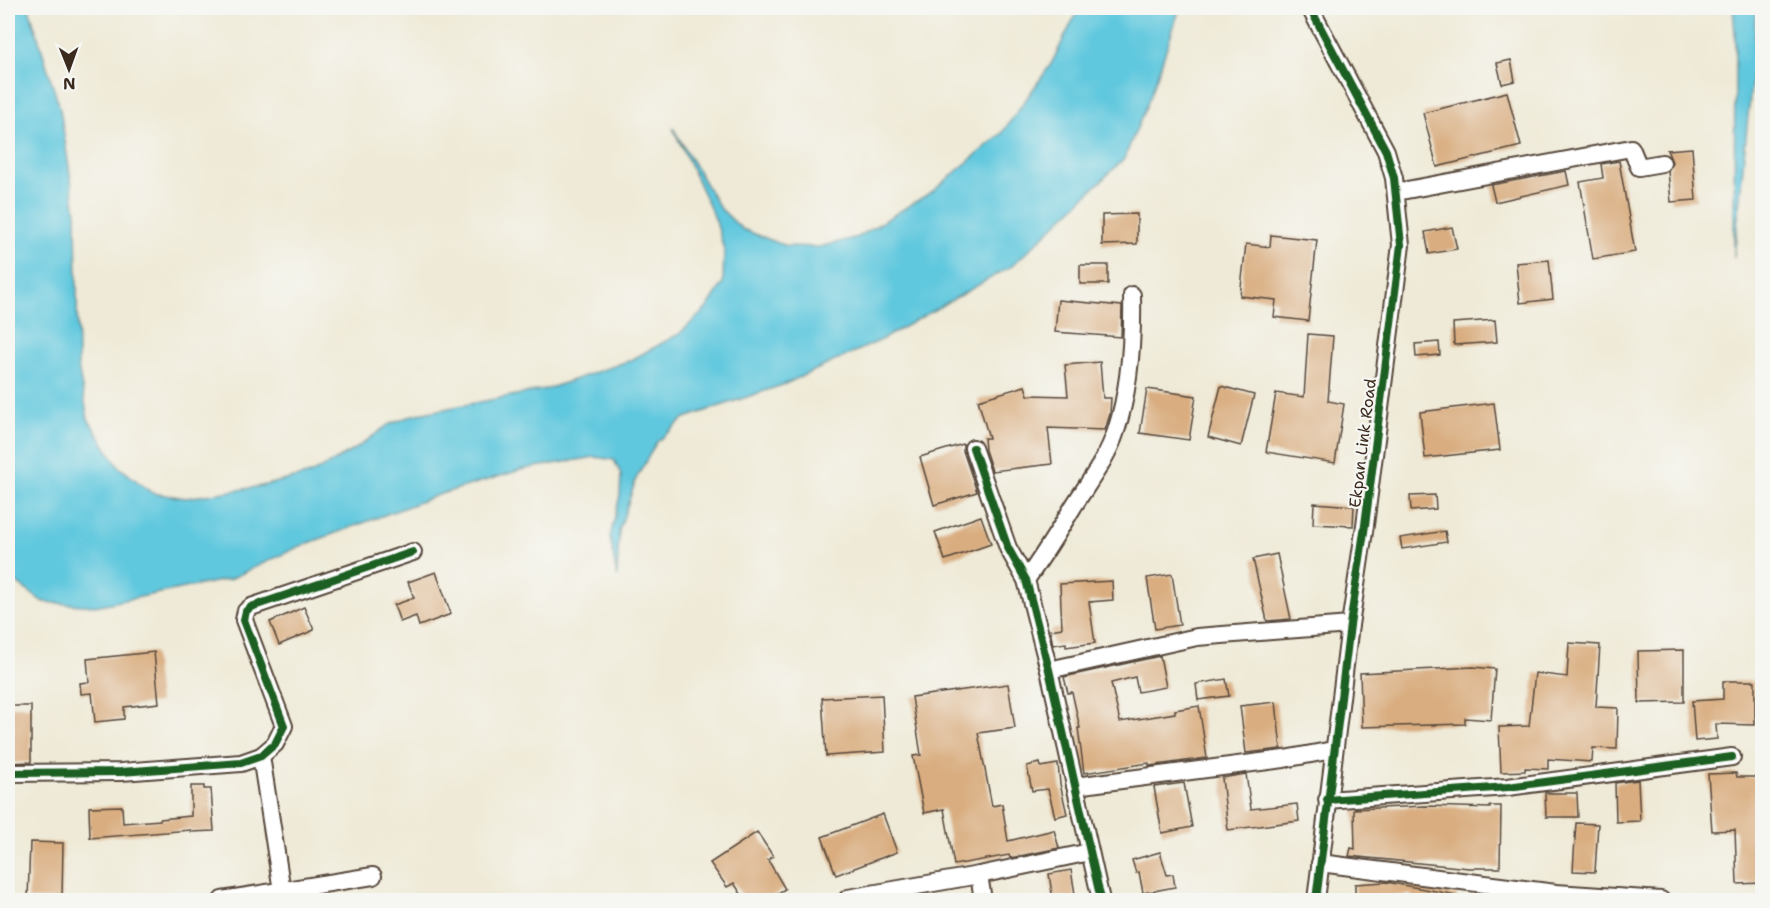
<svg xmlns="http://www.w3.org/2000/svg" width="1770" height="908" font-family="'Shantell Sans',sans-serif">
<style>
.water{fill:#61c8de;stroke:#4e797e;stroke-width:1.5}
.building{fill:#d9ad80}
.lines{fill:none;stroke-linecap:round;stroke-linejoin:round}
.minor-casing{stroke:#56473a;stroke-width:20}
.minor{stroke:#fff;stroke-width:16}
.cycleway-casing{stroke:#f6f6f2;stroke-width:11}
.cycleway{stroke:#1b5e20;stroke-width:8}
.labels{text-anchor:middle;stroke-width:4.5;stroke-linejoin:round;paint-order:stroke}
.street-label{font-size:16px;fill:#3b2a1e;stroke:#f6f6f2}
</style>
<rect width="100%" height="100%" fill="#f6f6f2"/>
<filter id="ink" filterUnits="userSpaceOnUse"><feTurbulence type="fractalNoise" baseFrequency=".0167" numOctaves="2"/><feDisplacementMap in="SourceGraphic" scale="12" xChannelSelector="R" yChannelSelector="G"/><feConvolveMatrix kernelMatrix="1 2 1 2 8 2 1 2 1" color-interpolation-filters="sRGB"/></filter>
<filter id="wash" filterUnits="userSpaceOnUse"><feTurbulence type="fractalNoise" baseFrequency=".008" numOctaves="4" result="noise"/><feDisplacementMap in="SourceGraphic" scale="24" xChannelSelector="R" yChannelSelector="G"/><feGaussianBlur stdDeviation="1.35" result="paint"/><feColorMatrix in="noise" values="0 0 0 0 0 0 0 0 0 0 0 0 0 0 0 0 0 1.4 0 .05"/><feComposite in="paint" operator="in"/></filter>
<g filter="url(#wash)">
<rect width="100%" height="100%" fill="#efead7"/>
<g class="water">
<path d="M8,8H29L60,109L76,213L78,367L88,419L118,466L152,493L186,498L257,487L311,474L355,449L388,425L413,415L547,389L631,360L679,334L707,308L723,283L724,250L716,221L673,128L719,207L742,229L786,246L819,247L858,237L933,191L1002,133L1051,64L1079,8H1180L1150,97L1124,159L1012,266L881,340L785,384L685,418L656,443L636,479L619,531L617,577L610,537L620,495L621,474L614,460L595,457L524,469L441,494L298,547L230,579L95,606L43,602L17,583L8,571Z"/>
<path d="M1733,8H1756L1754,56L1734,257L1735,33Z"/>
</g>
<g id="blocks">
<g class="building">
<path d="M1511,60L1515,81L1502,84L1497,63Z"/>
<path d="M1507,92L1521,146L1437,167L1423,113Z"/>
<path d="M1692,148L1696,200L1671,202L1668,171L1672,162L1667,150Z"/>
<path d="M1619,161L1635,252L1593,259L1580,182L1603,178L1601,164Z"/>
<path d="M1566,171L1569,185L1495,202L1491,185Z"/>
<path d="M1137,214V244L1102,245V215Z"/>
<path d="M1452,227L1457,249L1429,254L1425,232Z"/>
<path d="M1271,235L1317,240L1308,321L1274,317L1276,300L1240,296L1246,244L1270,247Z"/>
<path d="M1549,260L1553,299L1520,303L1516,263Z"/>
<rect x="1080" y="265" width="28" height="19"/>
<path d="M1058,300L1122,306L1121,337L1055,332Z"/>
<path d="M1495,320L1497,342L1454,345L1453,323Z"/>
<path d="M1308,334L1333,336L1328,401L1344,404L1335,463L1266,452L1276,393L1304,397Z"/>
<path d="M1439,342L1440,355L1416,357L1415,344Z"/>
<path d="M1100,362L1103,398H1111L1110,414L1105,430L1048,428L1052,464L992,471L985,450L984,438H989L978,400L1025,386L1028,395L1068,396L1065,365Z"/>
<path d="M1221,386L1254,395L1241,446L1208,437Z"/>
<path d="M1147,389L1196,396L1189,440L1140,433Z"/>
<path d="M1494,403L1500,450L1425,458L1420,412Z"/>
<path d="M963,444V451L977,492L934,505L920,457Z"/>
<path d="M1435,495L1436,509L1411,511L1410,496Z"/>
<path d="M1314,503L1354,506L1353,526L1313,524Z"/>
<path d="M981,516L991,544L945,560L935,532Z"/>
<path d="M1445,531L1447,542L1402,549L1400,538Z"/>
<path d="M1277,554L1291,619L1267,621L1253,559Z"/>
<path d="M436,572L451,614L419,626L416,616L400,622L394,605L414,598L408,582Z"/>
<path d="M1172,574L1180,625L1155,629L1147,578Z"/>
<path d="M1112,581L1113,600L1089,602L1095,643L1066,647V643L1053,645L1050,630L1062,628L1060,584Z"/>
<path d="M304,607L314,630L279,645L270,622Z"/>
<path d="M1569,643L1600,645L1596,707L1618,708L1617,749L1593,748L1592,762L1548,759V769L1525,768V771L1501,772L1499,727L1529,726L1535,673L1567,677Z"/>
<path d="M1684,650V702L1639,703L1638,651Z"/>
<path d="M154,652L159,703L124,707V719L95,722L92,693L81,694L80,683L89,682L87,659Z"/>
<path d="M1160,656L1166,687L1138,692L1135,677L1111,683L1120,722L1175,713V710L1199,706L1207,758L1149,766V763L1084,773L1078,728H1080L1072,692L1068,693L1064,677Z"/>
<path d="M1473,667L1495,669L1491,720L1465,718V724L1362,727L1360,673Z"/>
<path d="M1226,679L1229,696L1198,700L1196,684Z"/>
<path d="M1723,681H1755V725L1716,724L1717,739L1695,741L1692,701L1723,699Z"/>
<path d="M1008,684L1015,728L978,733L992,806L1002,804L1008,841L1054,830L1059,848L1010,858L1009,855L954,865L944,809L924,813L913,756L921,755L912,697Z"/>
<path d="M882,695L885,752L826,756L822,698Z"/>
<path d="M1276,702L1281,749L1246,753L1240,706Z"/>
<path d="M8,706H31V762L8,763Z"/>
<path d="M1040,763L1041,767L1058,764L1060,784L1067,814L1055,817L1048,789L1032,791L1027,766Z"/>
<path d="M1736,773L1737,777H1762V883L1737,884L1735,830L1712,831L1708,774Z"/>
<path d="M1246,774L1251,809L1297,804L1299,821L1228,830L1222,778Z"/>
<path d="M1638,780L1640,821L1616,822L1615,783Z"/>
<path d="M1184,783L1192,827L1162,833L1154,787Z"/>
<path d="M191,786H204V789H211L214,831L191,832V830L90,838L89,807L122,806L123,823L160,820V819L191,816Z"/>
<path d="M1545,793H1577L1578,817H1546Z"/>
<path d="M1427,806L1490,808V806H1501L1500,868H1469L1349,856L1351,848L1355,849L1354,809Z"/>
<path d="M883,814L897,852L836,875L822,837Z"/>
<path d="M1576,823L1598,824L1595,872L1573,871Z"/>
<path d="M757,832L773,856L768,860L785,889L766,900H745L734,883L727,887L710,863Z"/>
<path d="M30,842L63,843L62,900L28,899Z"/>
<path d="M1160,852L1167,875L1173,874L1175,887L1143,893L1139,872L1136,873L1132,860Z"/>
<path d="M1071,870L1076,900H1053L1049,874Z"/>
<path d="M1386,882L1457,895L1456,900H1411L1412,895L1355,898V884Z"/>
</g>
</g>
</g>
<g filter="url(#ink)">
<use href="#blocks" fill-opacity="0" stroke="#56473a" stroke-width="1.5"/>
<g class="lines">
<g class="minor-casing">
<g id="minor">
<path d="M1310,8L1386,151L1394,178L1401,245L1365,525L1350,625L1316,900"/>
<path d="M1396,192L1631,148L1639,167L1662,163"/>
<path d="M973,448L1008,548L1026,580L1049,670L1101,900"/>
<path d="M1026,580C1043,556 1058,532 1073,507C1088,483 1107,459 1116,431C1130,388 1133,340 1132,295"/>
<path d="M1049,670L1197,637L1350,625"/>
<path d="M261,756L282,891"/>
<path d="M8,773L121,772L241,763L261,756L275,744L284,726L244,620L246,611L251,607L413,552"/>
<path d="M1075,786L1284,759L1333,750"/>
<path d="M1327,800L1508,787L1732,757"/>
<path d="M1320,863L1556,893L1661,900"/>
<path d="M979,875L983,900"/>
<path d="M848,898L979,875L1090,852"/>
<path d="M222,900L373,876"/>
</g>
</g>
<use href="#minor" class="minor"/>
<g class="cycleway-casing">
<g id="cycleway">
<path d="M1310,8L1386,151L1394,178L1401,245L1365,525L1350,625L1316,900"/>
<path d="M973,448L1008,548L1026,580L1049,670L1101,900"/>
<path d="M8,773L121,772L241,763L261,756L275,744L284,726L244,620L246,611L251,607L413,552"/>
<path d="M1327,800L1508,787L1732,757"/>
</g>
</g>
<use href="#cycleway" class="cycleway"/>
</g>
</g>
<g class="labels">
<g class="street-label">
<text transform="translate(1362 443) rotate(-83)" y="6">Ekpan Link Road</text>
</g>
</g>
<rect width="1770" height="908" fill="none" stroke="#f6f6f2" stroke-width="30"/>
<g transform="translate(69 69) rotate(179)" stroke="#f6f6f2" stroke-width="4.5" paint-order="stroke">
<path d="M0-4.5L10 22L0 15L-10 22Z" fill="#3b2a1e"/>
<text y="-9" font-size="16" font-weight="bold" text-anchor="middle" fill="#3b2a1e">N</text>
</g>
</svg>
